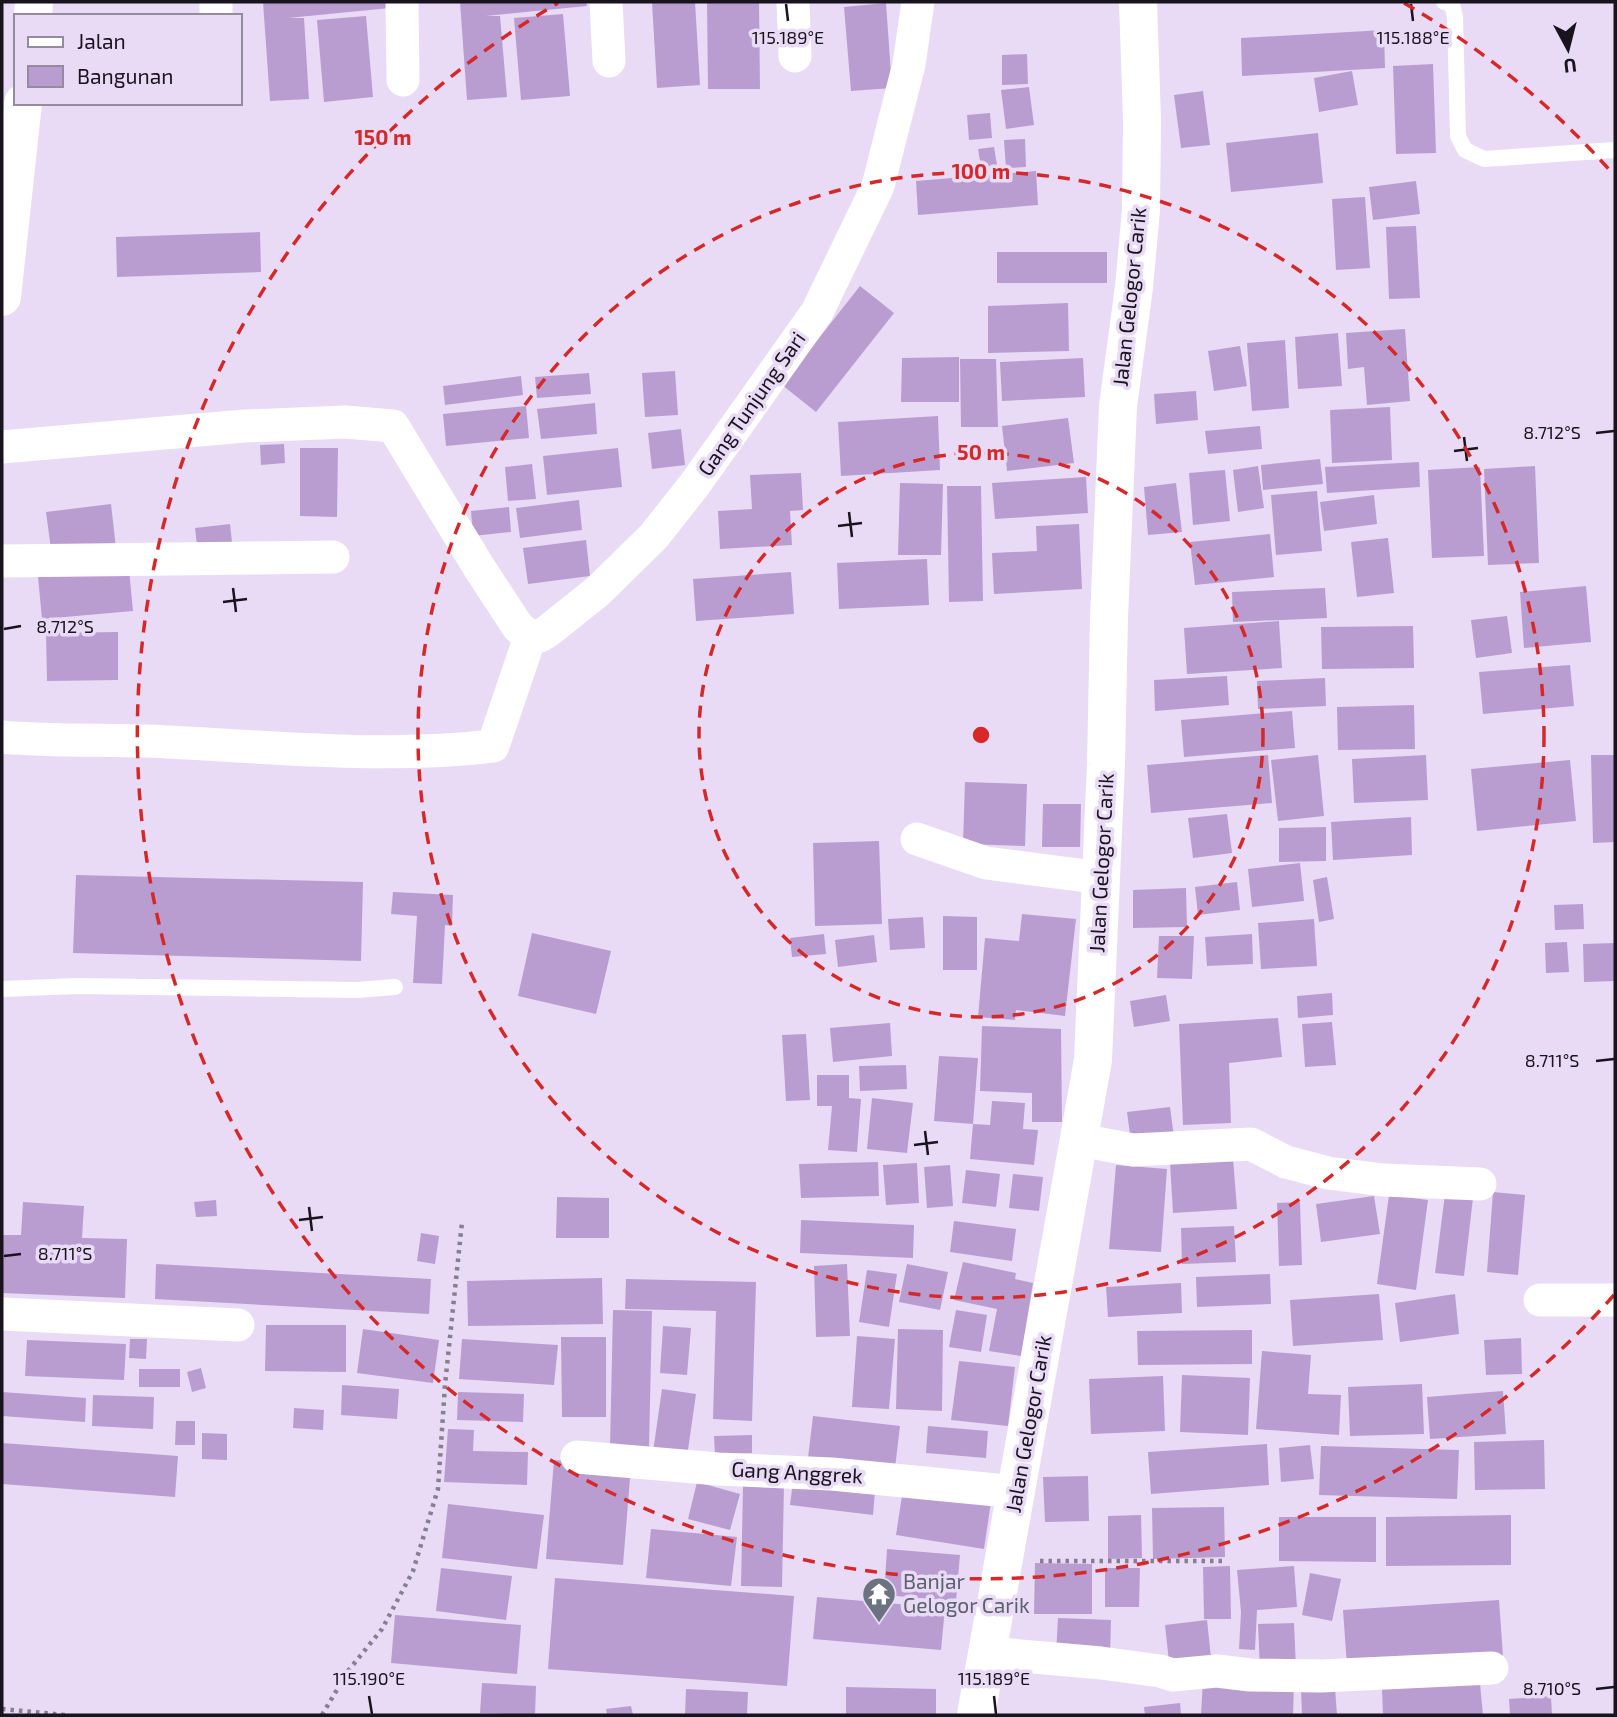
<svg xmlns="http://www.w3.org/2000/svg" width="1617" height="1717" font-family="'Exo 2',sans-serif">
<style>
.building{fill:#b99dd0}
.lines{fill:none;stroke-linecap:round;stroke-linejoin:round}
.path{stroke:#887e90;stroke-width:4.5;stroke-dasharray:3.5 5;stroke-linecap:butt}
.service{stroke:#fff;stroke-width:16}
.minor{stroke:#fff;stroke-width:33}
.tertiary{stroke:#fff;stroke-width:38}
.ticks{fill:none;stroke:#18131c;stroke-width:2.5}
.ring{fill:none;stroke:#d62828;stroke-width:3.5;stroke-dasharray:12 9}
.labels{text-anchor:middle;stroke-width:7;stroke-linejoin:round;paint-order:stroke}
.street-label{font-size:21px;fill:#18131c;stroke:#e9dbf6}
.worship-label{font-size:21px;fill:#5b616d;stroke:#e9dbf6;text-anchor:start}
.ticks-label{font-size:18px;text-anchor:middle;fill:#18131c;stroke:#e9dbf6;stroke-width:7;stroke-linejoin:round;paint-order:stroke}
.centre{fill:#d62828;stroke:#e9dbf6;stroke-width:3.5}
.ring-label{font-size:21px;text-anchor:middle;font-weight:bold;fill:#d62828;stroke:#e9dbf6;stroke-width:7;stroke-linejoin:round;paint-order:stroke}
</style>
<rect width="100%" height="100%" fill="#e9dbf6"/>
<g class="building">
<path d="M263,2H389L390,8L288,18H304L309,99L270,101Z"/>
<path d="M460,2H586L587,6L486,16H500L507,97L467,100Z"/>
<path d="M652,2H695L700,85L657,88Z"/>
<path d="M707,2H759L760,89H708Z"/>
<path d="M886,3L892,88L851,91L844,7Z"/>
<path d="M563,14L570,96L521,100L514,18Z"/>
<path d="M366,16L373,97L324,102L317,20Z"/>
<path d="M1384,30L1385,68L1242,76L1241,38Z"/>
<path d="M1027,54L1028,84L1002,85V55Z"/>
<path d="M1433,64L1436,153L1396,154L1393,66Z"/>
<path d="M1352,71L1358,105L1319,112L1314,78Z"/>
<path d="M1029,87L1034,125L1006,129L1001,90Z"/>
<path d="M1203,91L1210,145L1181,148L1174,95Z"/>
<path d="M990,113L992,138L969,140L967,115Z"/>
<path d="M1318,133L1323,183L1231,192L1226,143Z"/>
<path d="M1025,139L1026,167L1006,168L1004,140Z"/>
<path d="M994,147L997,165L981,167L978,149Z"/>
<path d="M1036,171L1038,205L918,215L916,181Z"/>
<path d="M1416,181L1420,214L1373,220L1369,187Z"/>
<path d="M1365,197L1370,268L1336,270L1332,199Z"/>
<path d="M1416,226L1420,298L1389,299L1386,227Z"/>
<path d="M260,232L261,272L117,277L116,237Z"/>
<rect x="997" y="252" width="110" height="31"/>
<path d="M860,286L894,313L816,412L782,385Z"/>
<path d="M1068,303L1069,351L988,353V306Z"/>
<path d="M1405,329L1410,401L1367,405L1364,367L1348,369L1346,333Z"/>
<path d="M1338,333L1342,386L1298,389L1295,337Z"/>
<path d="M1285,340L1289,408L1252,411L1247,343Z"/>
<path d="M1240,346L1247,386L1214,391L1208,351Z"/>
<path d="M959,357V402H901L902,358Z"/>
<path d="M1083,358L1085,397L1002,401L1000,362Z"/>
<path d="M960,359H996L998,427H961Z"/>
<path d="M675,371L678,415L645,417L642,373Z"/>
<path d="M589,373L591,394L537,398L535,377Z"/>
<path d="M521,376L523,395L445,405L443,386Z"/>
<path d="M1196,391L1198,420L1156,424L1154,394Z"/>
<path d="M595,403L597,434L541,439L537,409Z"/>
<path d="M526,406L529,438L446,446L443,414Z"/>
<path d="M1390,407L1392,460L1332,463L1330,410Z"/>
<path d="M938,416L940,470L841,476L838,422Z"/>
<path d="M1068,418L1074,463L1007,471L1002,426Z"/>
<path d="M1260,426L1262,449L1208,454L1205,431Z"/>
<path d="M681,429L685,465L652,469L648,433Z"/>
<path d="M284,444L285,463L261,465L260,445Z"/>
<path d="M300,448H338L337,517L300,516Z"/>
<path d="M618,448L622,487L547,495L543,456Z"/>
<path d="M1320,459L1323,484L1263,490L1261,465Z"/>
<path d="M1419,462L1420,487L1327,493L1325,467Z"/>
<path d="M532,464L536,499L508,501L505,467Z"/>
<path d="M1258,466L1264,508L1238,512L1233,470Z"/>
<path d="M1535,466L1539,563L1488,565L1484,469Z"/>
<path d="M1480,467L1484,556L1432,558L1428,470Z"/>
<path d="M1225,470L1230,521L1193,525L1189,473Z"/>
<path d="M801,473L803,510L790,511L792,545L720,549L718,511L752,509L750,475Z"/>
<path d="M1086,477L1088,513L995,519L992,483Z"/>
<path d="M900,483L943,484L941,555H898Z"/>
<path d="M1176,483L1182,532L1148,535L1144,487Z"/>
<path d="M947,486H981L983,601L949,602Z"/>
<path d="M1317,491L1322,551L1276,555L1271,495Z"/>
<path d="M1374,495L1377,524L1324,531L1320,502Z"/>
<path d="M579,500L582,530L520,538L516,508Z"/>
<path d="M111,504L116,548L52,557L46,512Z"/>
<path d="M509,507L511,532L473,536L471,511Z"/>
<path d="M230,524L233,551L198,554L195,528Z"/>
<path d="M1079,524L1082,589L994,594L992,553L1037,551L1036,526Z"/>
<path d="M1270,534L1274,577L1195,585L1190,542Z"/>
<path d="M1388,538L1394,593L1357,597L1351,542Z"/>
<path d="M586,540L590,576L528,584L523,548Z"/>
<path d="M927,559L929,605L839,609L837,563Z"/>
<path d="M129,569L133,611L42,619L38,577Z"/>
<path d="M791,572L794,614L696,621L693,579Z"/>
<path d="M1586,586L1591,642L1524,648L1520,592Z"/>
<path d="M1325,588L1327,618L1233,622L1232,592Z"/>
<path d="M1507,616L1512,653L1476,658L1471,620Z"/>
<path d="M1279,621L1282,668L1187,674L1184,628Z"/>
<path d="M1413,626L1414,668L1322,669L1321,627Z"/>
<path d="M118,632V680L47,681L46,633Z"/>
<path d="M1570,665L1574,706L1483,714L1479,672Z"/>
<path d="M1227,676L1229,705L1155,711L1154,680Z"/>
<path d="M1325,678L1326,706L1258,709L1257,681Z"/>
<path d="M1414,705L1415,749L1338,750L1337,707Z"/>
<path d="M1292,711L1295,748L1184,757L1181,720Z"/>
<path d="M1268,755L1272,803L1151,813L1147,765Z"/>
<path d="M1318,755L1324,816L1278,821L1271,760Z"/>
<path d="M1426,755L1428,800L1354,803L1352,759Z"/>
<path d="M1591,755H1615V842L1593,843Z"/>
<path d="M1570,760L1576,821L1477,831L1471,769Z"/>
<path d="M965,782L1027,784L1025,846L963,844Z"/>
<path d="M1043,804H1081L1080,847H1042Z"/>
<path d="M1227,814L1232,853L1193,858L1188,818Z"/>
<path d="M1411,817L1412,855L1333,860L1331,822Z"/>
<path d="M1326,827V861L1279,862V828Z"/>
<path d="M879,841L882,924L815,926L813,843Z"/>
<path d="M1300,863L1304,901L1252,907L1248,869Z"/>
<path d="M76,875L363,882L361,961L73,953Z"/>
<path d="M1327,877L1334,919L1319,922L1313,880Z"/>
<path d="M1237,882L1240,910L1198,915L1195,887Z"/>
<path d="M1186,888L1187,927L1133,928V890Z"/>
<path d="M393,892L453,895L452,926L445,925L442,984L413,983L417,916L391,914Z"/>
<path d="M1583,904L1584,929L1555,930L1554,905Z"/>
<path d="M1022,914L1076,919L1065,1016L1016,1010L1015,1020L978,1017L985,938L1019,941Z"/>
<path d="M943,916L977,917V970H943Z"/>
<path d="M923,917L925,948L890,950L888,919Z"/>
<path d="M1314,919L1317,966L1261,969L1258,923Z"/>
<path d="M532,933L611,951L596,1014L518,996Z"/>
<path d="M824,934L826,954L792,957L790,938Z"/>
<path d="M1252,934L1253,964L1207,966L1205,937Z"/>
<path d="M874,935L877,962L838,967L835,940Z"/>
<path d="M1159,936H1194L1192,979L1157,978Z"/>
<path d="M1567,942L1569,972L1546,973L1545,943Z"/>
<path d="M1615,943V981L1584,982L1583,944Z"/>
<path d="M1332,993L1333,1015L1298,1018L1297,996Z"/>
<path d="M1166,995L1170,1021L1134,1027L1130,1001Z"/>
<path d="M1278,1018L1282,1057L1229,1063L1231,1123L1183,1125L1179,1024Z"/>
<path d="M1332,1022L1336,1065L1305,1067L1302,1024Z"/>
<path d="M890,1023L892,1056L833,1062L830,1028Z"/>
<path d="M982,1026L1061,1029L1062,1122H1032V1093L980,1091Z"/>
<path d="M806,1034L810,1100L786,1101L782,1035Z"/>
<path d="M939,1056L978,1058L973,1124L934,1121Z"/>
<path d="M906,1065L907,1089L860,1091L859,1066Z"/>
<path d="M817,1075H849V1098L861,1099L857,1152L828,1150L832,1106H817Z"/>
<path d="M872,1098L913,1103L907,1153L867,1149Z"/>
<path d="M992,1101L1025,1103L1023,1129L1038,1130L1034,1165L970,1159L973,1124L990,1125Z"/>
<path d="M1170,1107L1174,1137L1131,1142L1127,1112Z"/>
<path d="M1233,1158L1237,1209L1173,1213L1170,1162Z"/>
<path d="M878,1162L879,1196L801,1198L799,1164Z"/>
<path d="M917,1163L919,1203L886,1205L883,1165Z"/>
<path d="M950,1165L953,1206L927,1208L924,1167Z"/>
<path d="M1116,1165L1167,1169L1161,1252L1109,1249Z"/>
<path d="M966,1170L1000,1174L996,1207L962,1203Z"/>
<path d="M1013,1174L1043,1177L1039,1211L1009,1208Z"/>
<path d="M1493,1192L1525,1195L1518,1275L1487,1272Z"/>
<path d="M1445,1194L1473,1198L1464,1276L1435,1273Z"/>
<path d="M1389,1195L1428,1200L1416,1290L1377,1284Z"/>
<path d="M1374,1196L1380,1234L1321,1242L1316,1204Z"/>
<path d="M557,1197L609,1198V1238H556Z"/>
<path d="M216,1200L217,1216L196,1217L194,1202Z"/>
<path d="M23,1202L84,1206L82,1238L127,1239L125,1298L2,1293V1235H21Z"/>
<path d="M1300,1202L1302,1265L1279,1266L1277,1203Z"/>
<path d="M801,1220L914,1225L913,1258L800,1253Z"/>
<path d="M954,1221L1016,1229L1012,1261L950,1252Z"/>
<path d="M1234,1226L1236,1262L1182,1264L1181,1228Z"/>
<path d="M421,1233L439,1236L435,1264L417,1261Z"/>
<path d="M963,1262L1016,1273L1015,1279L1033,1283L1021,1356L989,1351L997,1309L954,1300Z"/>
<path d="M156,1264L431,1279L429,1314L155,1299Z"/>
<path d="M847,1264L850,1336L816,1337L814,1266Z"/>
<path d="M907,1264L948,1272L940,1310L899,1302Z"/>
<path d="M867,1270L897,1274L889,1327L859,1322Z"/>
<path d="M1270,1274L1271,1304L1197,1307L1196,1277Z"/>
<path d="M602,1278L603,1324L468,1326L467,1281Z"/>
<path d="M626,1279L756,1282L752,1421L713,1419L716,1311L625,1309Z"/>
<path d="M1181,1283L1182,1313L1108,1317L1106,1287Z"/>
<path d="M1379,1294L1383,1340L1293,1346L1290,1300Z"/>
<path d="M1455,1294L1459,1334L1400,1342L1395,1303Z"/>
<path d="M613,1310L652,1311L649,1448H610Z"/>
<path d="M956,1310L987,1315L981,1352L949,1347Z"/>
<path d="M266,1325H346V1372L265,1371Z"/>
<path d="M663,1326L691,1328L687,1375L660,1373Z"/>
<path d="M363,1329L439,1340L433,1383L357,1373Z"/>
<path d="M898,1329L943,1330L942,1411L896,1409Z"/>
<path d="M1252,1330V1364L1138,1365L1137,1331Z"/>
<path d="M857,1336L895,1339L889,1409L852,1407Z"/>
<path d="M561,1337H606V1417H562Z"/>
<path d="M1521,1338L1522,1374L1486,1375L1484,1340Z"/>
<path d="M130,1339H147L146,1359L129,1358Z"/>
<path d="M462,1339L558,1345L554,1385L459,1379Z"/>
<path d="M27,1340L126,1344L124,1380L25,1376Z"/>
<path d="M1262,1351L1311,1355L1308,1394L1341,1395L1339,1435L1256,1429Z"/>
<path d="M959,1361L1015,1367L1008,1426L951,1420Z"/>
<path d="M201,1368L206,1388L192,1392L187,1372Z"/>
<rect x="139" y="1369" width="41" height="18"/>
<path d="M1182,1375L1250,1378L1248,1435L1180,1432Z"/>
<path d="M1163,1376L1165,1431L1091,1434L1089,1379Z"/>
<path d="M1422,1384L1424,1434L1350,1436L1348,1387Z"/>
<path d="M342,1385L399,1389L397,1419L341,1415Z"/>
<path d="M662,1389L696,1394L687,1457L653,1452Z"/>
<path d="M1503,1391L1506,1434L1430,1439L1427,1397Z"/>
<path d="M2,1392L86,1398L85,1422L2,1416Z"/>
<path d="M458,1392L524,1394L523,1422L457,1420Z"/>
<path d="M93,1395L154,1397L153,1429L92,1426Z"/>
<path d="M294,1408L324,1410L323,1430L293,1428Z"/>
<path d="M813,1416L900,1426L895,1468L808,1458Z"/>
<path d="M176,1421H195V1445H175Z"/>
<path d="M928,1426L988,1431L986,1458L926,1453Z"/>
<path d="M448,1429L474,1430L473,1451L528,1452L527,1485L444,1482Z"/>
<path d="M202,1433L227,1434V1460L202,1459Z"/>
<path d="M752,1435V1453L715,1454L714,1436Z"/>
<path d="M1544,1440L1545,1489L1475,1490L1474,1442Z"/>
<path d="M2,1443L178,1456L175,1497L2,1484Z"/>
<path d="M1267,1444L1269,1485L1151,1494L1148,1452Z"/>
<path d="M1310,1445L1314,1479L1281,1482L1279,1448Z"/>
<path d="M1321,1446L1459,1450L1457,1499L1319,1495Z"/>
<path d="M554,1460L631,1466L623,1565L546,1559Z"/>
<path d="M1088,1476L1089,1521L1045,1522L1043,1477Z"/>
<path d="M697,1482L740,1494L730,1530L688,1519Z"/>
<path d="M793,1482L875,1491L873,1515L790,1505Z"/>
<path d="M743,1485H784L782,1587L741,1586Z"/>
<path d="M903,1489L991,1502L984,1549L896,1535Z"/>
<path d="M448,1504L544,1515L537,1569L442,1558Z"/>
<path d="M1224,1507L1225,1557L1153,1559L1152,1508Z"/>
<path d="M1141,1515L1142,1558L1108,1559V1516Z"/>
<path d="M1511,1515V1565L1386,1566V1517Z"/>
<path d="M1279,1517H1376V1562L1279,1561Z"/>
<path d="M651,1529L737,1537L731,1586L646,1578Z"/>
<path d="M887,1549L960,1555L956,1601L884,1595Z"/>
<path d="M1035,1563L1092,1564V1614H1034Z"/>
<path d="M1230,1566L1231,1619H1204L1203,1567Z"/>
<path d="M1294,1566L1297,1607L1257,1610L1255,1650L1239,1649L1241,1612L1237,1570Z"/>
<path d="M441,1568L512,1576L506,1620L436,1611Z"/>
<path d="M1105,1568H1140L1139,1607H1105Z"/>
<path d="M1310,1573L1341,1579L1332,1621L1302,1615Z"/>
<path d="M555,1578L794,1596L787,1686L548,1669Z"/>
<path d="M817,1597L945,1608L941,1650L813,1639Z"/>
<path d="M1499,1600L1503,1656L1347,1666L1343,1610Z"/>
<path d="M395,1615L521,1625L517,1674L391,1663Z"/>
<path d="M1058,1618L1111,1620L1110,1656L1056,1655Z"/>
<path d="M1207,1620L1212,1667L1170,1671L1165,1625Z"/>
<path d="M1294,1623L1296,1669L1260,1671L1258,1624Z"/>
<path d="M1203,1680L1294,1683L1293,1715H1201Z"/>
<path d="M482,1683L536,1686L535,1715L480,1713Z"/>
<path d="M1480,1684L1483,1715H1383L1382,1689Z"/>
<path d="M846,1687L936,1689V1715H846Z"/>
<path d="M1335,1688L1337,1715H1302L1301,1690Z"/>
<path d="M686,1689L748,1692L747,1715H685Z"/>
<path d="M1551,1696L1552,1715H1510L1509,1699Z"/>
<path d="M1180,1703L1181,1715H1145L1144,1707Z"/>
<path d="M631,1706L633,1715H607L606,1709Z"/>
</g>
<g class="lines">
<g class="path">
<path d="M1040,1561H1227"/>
<path d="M2,1709L65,1715"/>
<path d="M322,1715L348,1671L382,1629L413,1571L438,1489L445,1385L462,1222"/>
</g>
<g class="service">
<path d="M1444,2L1452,4L1455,17L1458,136L1465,150L1484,159L1615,150"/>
<path d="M2,989L77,986L357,990L395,987"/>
</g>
<g class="minor">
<path d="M402,2L403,80"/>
<path d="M606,2L609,61"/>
<path d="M793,2L795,56"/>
<path d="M216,16V2"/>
<path d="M2,447L245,426L345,422L393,426L480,569L518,627L530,637"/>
<path d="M2,561L333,557"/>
<path d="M2,737C57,742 112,739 167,742C276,747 385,759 493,746L530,637L540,636L548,631L598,591L654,536L695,484L817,312L878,186L909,64L918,2"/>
<path d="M917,839L986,863L1102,878"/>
<path d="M1080,1140L1133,1150L1251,1144L1286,1162L1328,1173L1383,1180L1480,1184"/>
<path d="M1540,1300H1615"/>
<path d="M2,1314L238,1325"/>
<path d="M577,1457L718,1469L832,1474L1017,1492"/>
<path d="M988,1653L1101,1663L1160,1671L1173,1675L1217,1671L1250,1675L1321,1676L1492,1668"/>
</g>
<g class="tertiary">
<path d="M33,16L34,2"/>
<path d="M2,297L23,103"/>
<path d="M976,1715L1093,1060L1106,764L1109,618L1118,406L1134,287L1141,210L1142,120L1138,2"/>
</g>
</g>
<path class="ticks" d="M786,4L788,21M1411,4L1413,21M1596,433L1614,431M1464,437L1467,461M1454,451L1478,448M849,512L852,537M838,526L862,523M233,588L236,612M223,602L247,599M4,629L21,626M1596,1061L1614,1059M925,1131L928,1155M914,1145L938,1142M309,1207L312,1231M299,1220L323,1217M4,1256L21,1254M1596,1689L1614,1687M369,1696L372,1714M994,1696L996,1714"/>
<g class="ring">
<circle cx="981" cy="735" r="282"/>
<circle cx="981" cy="735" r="563"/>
<path d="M1614 1295A845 845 0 1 1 558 3M1404 3A845 845 0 0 1 1614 175"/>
</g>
<defs>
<g id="temple-pin" transform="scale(1.75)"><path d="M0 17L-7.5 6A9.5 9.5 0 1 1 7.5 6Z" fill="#6b7280" stroke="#e9dbf6"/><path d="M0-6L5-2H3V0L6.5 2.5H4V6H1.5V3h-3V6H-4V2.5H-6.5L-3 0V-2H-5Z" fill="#fff"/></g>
</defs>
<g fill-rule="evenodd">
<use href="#temple-pin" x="879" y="1594"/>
</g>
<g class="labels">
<g class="street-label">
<text transform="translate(1130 297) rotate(-84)" y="7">Jalan Gelogor Carik</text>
<text transform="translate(752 404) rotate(-55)" y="7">Gang Tunjung Sari</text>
<text transform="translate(1102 863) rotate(-87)" y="7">Jalan Gelogor Carik</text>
<text transform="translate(1029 1424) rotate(-80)" y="7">Jalan Gelogor Carik</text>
<text transform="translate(797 1473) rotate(3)" y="7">Gang Anggrek</text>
</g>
<g class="worship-label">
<text x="903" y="1589">Banjar<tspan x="903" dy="24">Gelogor Carik</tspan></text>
</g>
</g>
<g class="ticks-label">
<text x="788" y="44">115.189°E</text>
<text x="1413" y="44">115.188°E</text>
<text x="1552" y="439">8.712°S</text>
<text x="65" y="633">8.712°S</text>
<text x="1552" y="1067">8.711°S</text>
<text x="65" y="1260">8.711°S</text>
<text x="369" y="1685">115.190°E</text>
<text x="994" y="1685">115.189°E</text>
<text x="1552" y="1695">8.710°S</text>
</g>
<circle cx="981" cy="735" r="10" class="centre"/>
<g class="ring-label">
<text x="383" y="145">150 m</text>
<text x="981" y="179">100 m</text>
<text x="981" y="460">50 m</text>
</g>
<rect width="1617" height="1717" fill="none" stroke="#18131c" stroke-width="7"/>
<rect x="14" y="14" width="228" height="91" fill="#e9dbf6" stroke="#958b9f" stroke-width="2"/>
<rect x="28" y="37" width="35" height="10" fill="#ffffff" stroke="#958b9f" stroke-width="2"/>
<text x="77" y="49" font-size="21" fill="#18131c">Jalan</text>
<rect x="28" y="66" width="35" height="21" fill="#b99dd0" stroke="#958b9f" stroke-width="2"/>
<text x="77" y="84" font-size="21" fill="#18131c">Bangunan</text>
<g transform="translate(1568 49) rotate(173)" stroke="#e9dbf6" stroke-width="5" paint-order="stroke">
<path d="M0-5L12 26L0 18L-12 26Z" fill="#18131c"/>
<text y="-10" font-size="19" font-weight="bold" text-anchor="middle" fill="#18131c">U</text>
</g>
</svg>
